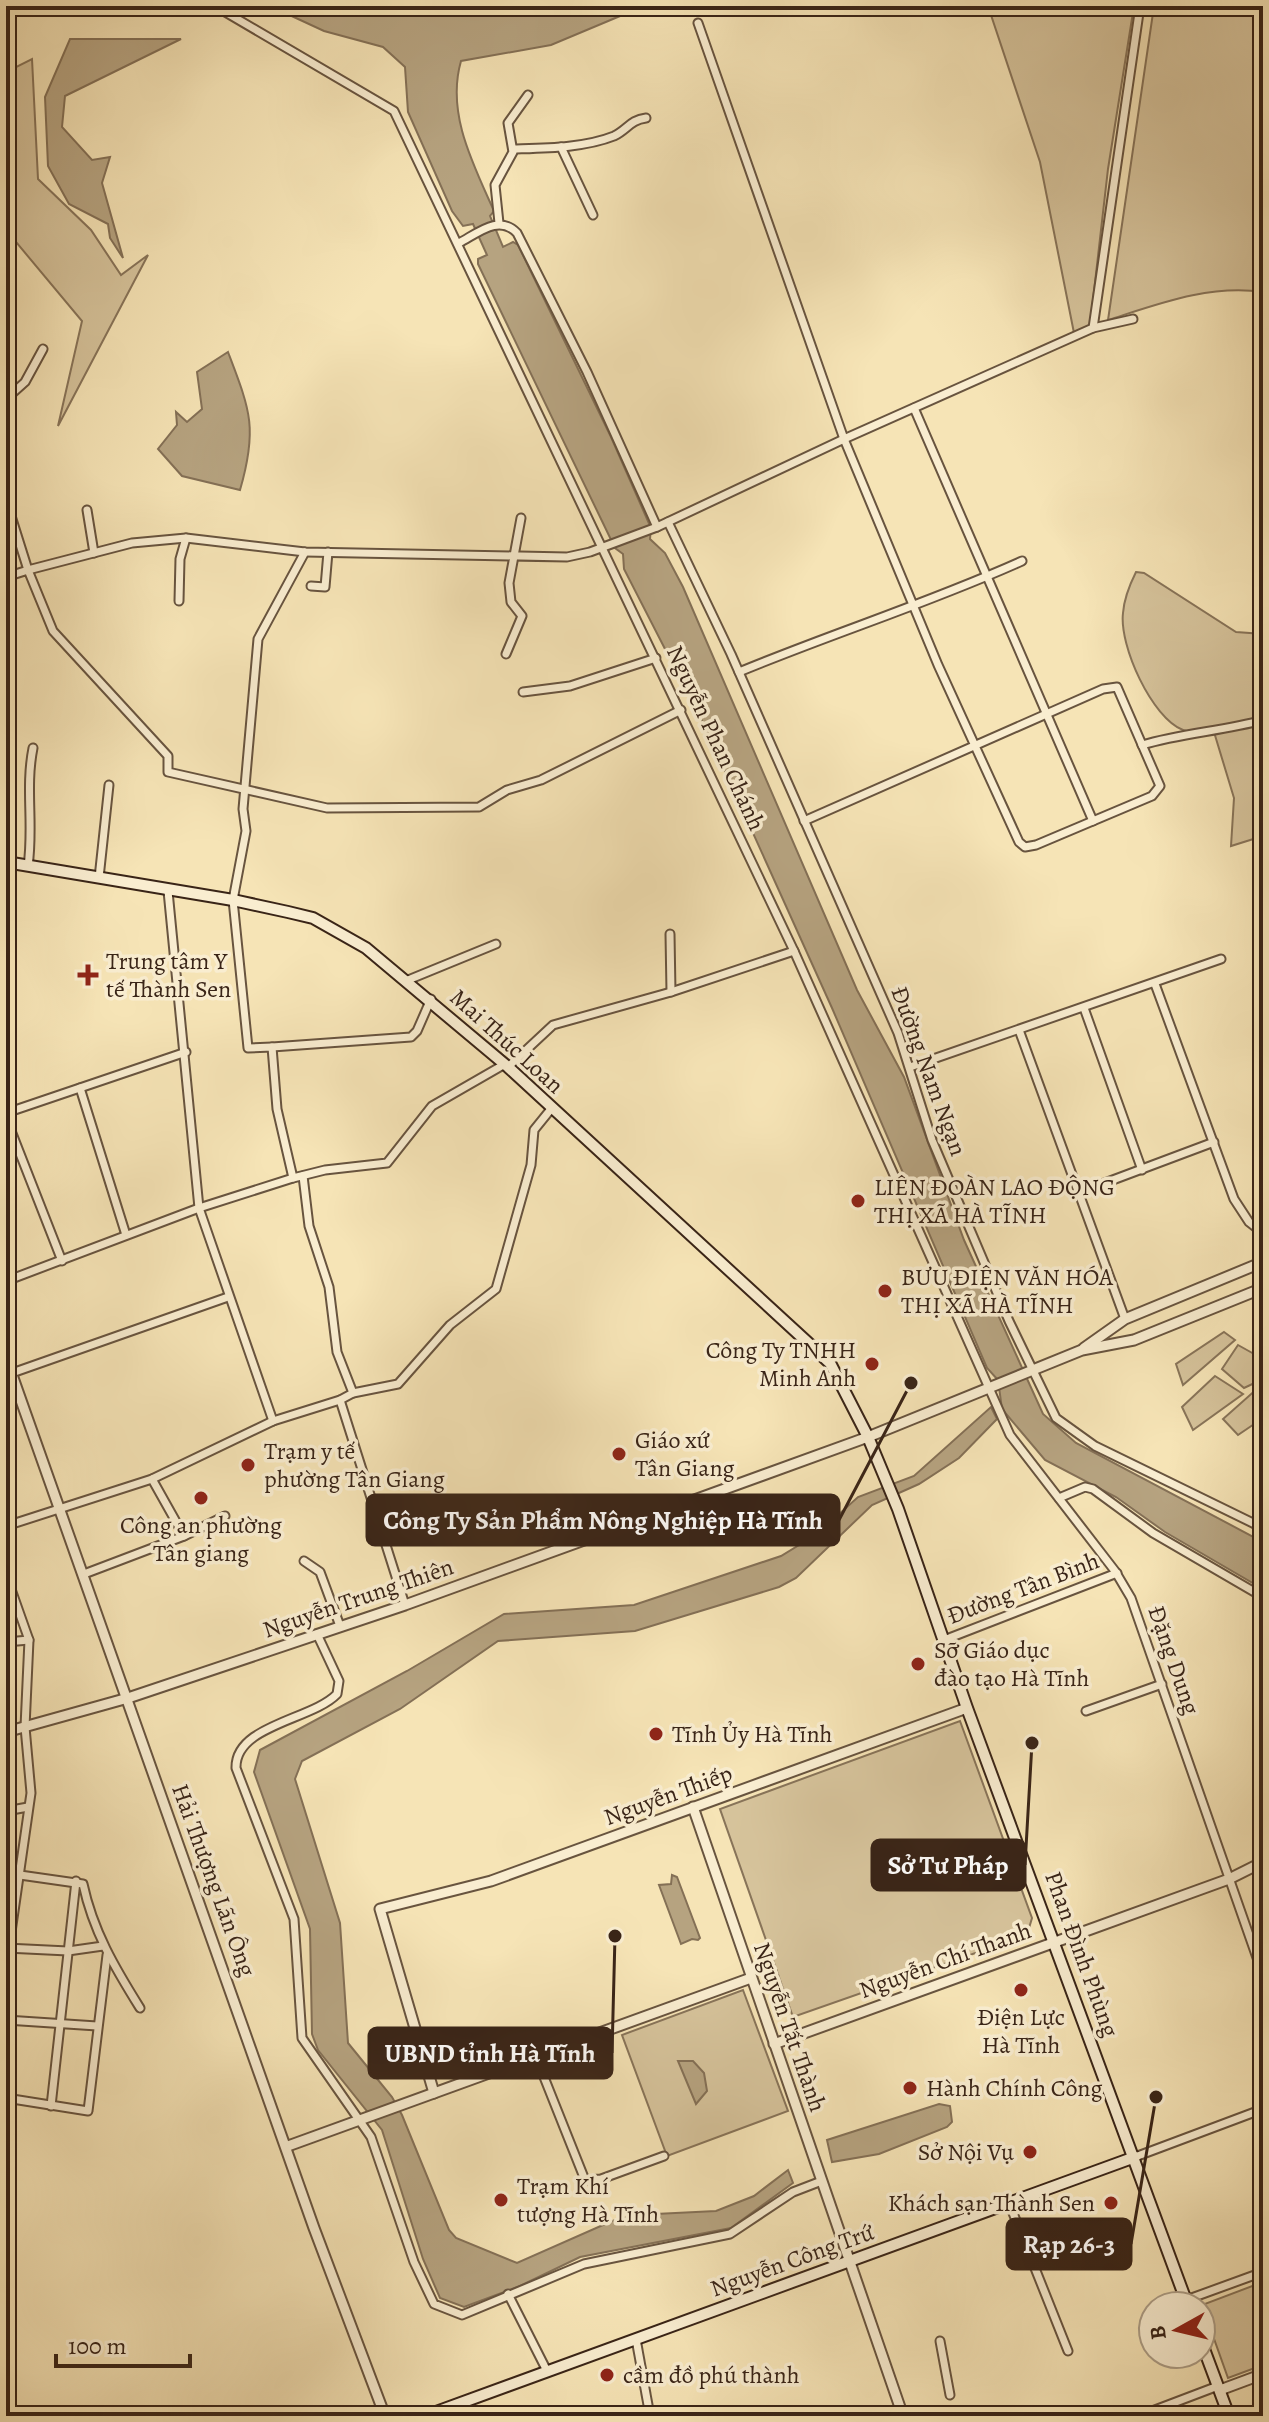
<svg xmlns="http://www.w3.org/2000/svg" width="1269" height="2422" font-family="Alegreya,serif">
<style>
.green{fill:#d6c39b;stroke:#887459;stroke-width:2}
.water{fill:#b6a380;stroke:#847056;stroke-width:2}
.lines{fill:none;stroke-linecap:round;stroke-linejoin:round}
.minor-casing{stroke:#68543f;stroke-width:11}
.tertiary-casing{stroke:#68543f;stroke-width:13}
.secondary-casing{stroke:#392417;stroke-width:14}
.minor{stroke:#f9edd0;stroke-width:7}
.tertiary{stroke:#f9edd0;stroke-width:9}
.secondary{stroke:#f9edd0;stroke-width:10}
.poi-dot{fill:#8f2418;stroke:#f9edd0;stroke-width:3}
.labels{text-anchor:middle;stroke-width:7;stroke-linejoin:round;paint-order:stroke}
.street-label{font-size:24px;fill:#392417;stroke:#f9edd0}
.poi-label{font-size:24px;fill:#392417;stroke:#f9edd0;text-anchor:start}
.leader{fill:none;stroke:#392417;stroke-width:3}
.callout-dot{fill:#392417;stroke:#f9edd0;stroke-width:3}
.callout{fill:#392417;stroke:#392417;stroke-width:3}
.callout-label{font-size:26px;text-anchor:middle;font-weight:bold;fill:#fff}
</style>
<rect width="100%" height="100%" fill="#f6e4b6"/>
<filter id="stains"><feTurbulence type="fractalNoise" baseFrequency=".0025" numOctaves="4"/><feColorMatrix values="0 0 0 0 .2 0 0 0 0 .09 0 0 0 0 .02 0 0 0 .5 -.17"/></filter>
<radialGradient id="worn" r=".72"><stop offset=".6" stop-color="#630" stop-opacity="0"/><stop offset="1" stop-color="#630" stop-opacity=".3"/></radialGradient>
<g class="green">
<path d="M988,6H1134L1108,169L1090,326L1074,333L1040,162Z"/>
<path d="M1154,6H1263V292C1210,284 1158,304 1108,320Z"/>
<path d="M32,59L38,179L91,230L121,275L148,255L58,426L82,321L6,230V72Z"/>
<path d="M1136,572L1144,573L1236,632L1263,634V836L1231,846L1234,798L1214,732C1203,733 1193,734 1183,730C1152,718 1119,646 1123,613C1124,600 1130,584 1136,572Z"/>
<path d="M1224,1332L1235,1340L1183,1385L1176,1364Z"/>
<path d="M1238,1345L1263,1359V1379L1244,1388L1222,1369Z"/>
<path d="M1215,1376L1243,1394L1193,1430L1182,1407Z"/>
<path d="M1259,1387L1263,1391V1418L1238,1435L1223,1419Z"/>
<path d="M960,1721L1032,1918L1027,1935L793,2017L720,1809Z"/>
<path d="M743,1990L788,2111L667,2156L622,2035Z"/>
<path d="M1263,2282V2365L1228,2378L1202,2305Z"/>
</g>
<g class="water">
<path d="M270,6H644L551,45L461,61C446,113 473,164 494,211L490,216L503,247L513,242L518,245L611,437L651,528L650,539L665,553L683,587L857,990L904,1077L964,1240L1043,1414L1076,1443L1263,1542V1589L1165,1532L1116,1497L1045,1460L1002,1409L998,1380L987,1368L832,1008L706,729L624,569L623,554L615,548L478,264V259L487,255L473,224L463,226L452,211L408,112L405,67L383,47L324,31Z"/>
<path d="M70,39H181L65,96L62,127L92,160L110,157L102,183L123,258L110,238L108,224L69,204L48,166L45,97Z"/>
<path d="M228,352C250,410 258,428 240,490L182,476L158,449L177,425L176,412L187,422L202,409L197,372Z"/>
<path d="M991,1407L997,1419L959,1458L919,1484L872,1505L796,1578L779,1587L635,1631L498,1641L400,1709L302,1761L295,1779L340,1923L348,2043L392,2097L402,2115L449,2230L456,2238L517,2263L612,2221L635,2215L716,2211L754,2196L788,2170L793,2183L731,2228L580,2257L520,2286L464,2307L440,2298L423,2259L382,2130L318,2050L312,2034L310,1929L254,1772L260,1750L407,1671L504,1614L634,1605L781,1556L817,1534L858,1497L914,1476Z"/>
<path d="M672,1875L677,1877L700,1938L698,1940L692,1939L681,1944L659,1885L671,1884Z"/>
<path d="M678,2061H693L704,2073L707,2091L696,2104Z"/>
<path d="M939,2104L950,2106L952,2122L947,2127L879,2154L832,2162L827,2140Z"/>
</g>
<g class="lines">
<g class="minor-casing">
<g id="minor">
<path d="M215,6L394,111L794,951L1010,1435L1115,1571L1131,1598L1263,1975"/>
<path d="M698,23L844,439L938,665L1019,842L1025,847L1036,845L1152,796L1160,786L1117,687L1103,689L804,821"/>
<path d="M561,147L593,215"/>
<path d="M513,149C545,148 584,148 614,136C627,130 630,120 646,118"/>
<path d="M499,223L495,185L513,152L508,123L528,95"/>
<path d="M459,243C478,233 499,214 517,233L587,372L657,527"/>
<path d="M1093,328L1133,319"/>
<path d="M6,399L25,382L43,349"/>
<path d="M914,408L1093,821"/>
<path d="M6,500L28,570L132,543L186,538L305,552L567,557L590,552L657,527L844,439L1093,328L1140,6"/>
<path d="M87,510L94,553"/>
<path d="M668,522L731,654L898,1033L932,1140L1009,1321L1056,1418L1095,1446L1263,1528"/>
<path d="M6,577L28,570L53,631L168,756V772L327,808L479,807L507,790L541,780L681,710"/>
<path d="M311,586L325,587L328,552"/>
<path d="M179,601L180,559L186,538"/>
<path d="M506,654L522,616L511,602L509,583L521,518"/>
<path d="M739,672C833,633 929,603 1022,561"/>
<path d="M523,692L570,686L656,658"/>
<path d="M1142,745C1182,733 1223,731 1263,720"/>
<path d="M28,866C34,826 25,788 33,748"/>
<path d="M99,878L109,785"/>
<path d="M168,891L199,1208L273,1421"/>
<path d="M670,934L671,992"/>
<path d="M408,980L496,944"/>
<path d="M1155,984L1234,1199L1249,1222L1263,1233"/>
<path d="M1084,1008L1142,1170"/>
<path d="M1019,1030L1125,1319"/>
<path d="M272,1047L411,1037L417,1031L431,999"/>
<path d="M508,1067L553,1025L671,992L794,951"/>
<path d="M910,1067L1221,959"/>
<path d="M80,1088L126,1235"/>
<path d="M6,1113L186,1052"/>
<path d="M6,1118L62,1261"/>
<path d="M303,1176L309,1226L329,1287L337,1352L353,1393L340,1400L405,1605"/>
<path d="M293,1178L277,1109L272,1047L248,1048L233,900L246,831L243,809L258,639L305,552"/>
<path d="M1078,1193L1214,1142"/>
<path d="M6,1281L199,1208L293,1178L325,1170L387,1163L432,1106L505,1064"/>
<path d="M12,1373L228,1297"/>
<path d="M353,1393L398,1384L450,1325L496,1289L531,1165L534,1130L551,1109"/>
<path d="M152,1479L184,1536"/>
<path d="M1059,1498L1085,1487L1093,1489L1153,1533L1263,1597"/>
<path d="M1256,1525L1263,1515"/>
<path d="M6,1526L152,1479L273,1421L340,1400"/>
<path d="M304,1561L320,1572L340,1626"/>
<path d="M84,1574L184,1536L225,1516"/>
<path d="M6,1575L29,1640L25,1727L31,1793L6,1967"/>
<path d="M317,1634L339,1681L337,1694C312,1720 235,1725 236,1768L294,1919L302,2038L371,2137L414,2262L434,2304L462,2315L584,2264L730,2234L793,2192L819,2182"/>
<path d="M944,1640L1117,1573"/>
<path d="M6,1642L29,1640"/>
<path d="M1086,1711L1162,1684"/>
<path d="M6,1811L28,1807"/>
<path d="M6,1877L20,1875L83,1884C93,1931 115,1968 140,2008"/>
<path d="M6,1948L68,1951L103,1946"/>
<path d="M6,2020L97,2026"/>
<path d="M536,2057L585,2180L601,2179L664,2156"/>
<path d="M6,2098L88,2111L107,1955"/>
<path d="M51,2106L76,1881"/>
<path d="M1135,2157L1263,2109"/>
<path d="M1009,2203L1068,2351"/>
<path d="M508,2294L547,2371"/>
<path d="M1186,2300L1263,2272"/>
<path d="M636,2339L650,2416"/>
<path d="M940,2341L950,2395"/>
<path d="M1139,2416L1218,2386"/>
</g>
</g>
<g class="tertiary-casing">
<g id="tertiary">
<path d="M1084,1348L1125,1319L1263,1262"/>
<path d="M6,1358L314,2228L385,2416"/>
<path d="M6,1732L128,1698L405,1605L868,1437L1082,1350L1134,1340L1263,1288"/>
<path d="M693,1807L903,2416"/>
<path d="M774,2044L1229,1879L1263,1862"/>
<path d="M434,2093L380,1909L491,1881L967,1708"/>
<path d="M288,2146L751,1978"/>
<path d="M1220,2390L1263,2374"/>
</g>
</g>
<g class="secondary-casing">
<g id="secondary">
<path d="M6,862L233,900L288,912L313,918L366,948L508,1067L830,1363L868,1437L898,1509L967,1708L1188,2306"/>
<path d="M1201,2341L1229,2416"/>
<path d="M425,2416L1135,2157"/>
</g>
</g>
<use href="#minor" class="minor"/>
<use href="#tertiary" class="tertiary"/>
<use href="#secondary" class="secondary"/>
</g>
<g class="poi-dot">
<path d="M84 963h8v8h8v8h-8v8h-8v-8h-8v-8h8z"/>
<circle cx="858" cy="1201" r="8"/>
<circle cx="885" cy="1291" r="8"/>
<circle cx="872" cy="1364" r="8"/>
<circle cx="619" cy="1454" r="8"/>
<circle cx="248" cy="1465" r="8"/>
<circle cx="201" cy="1498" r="8"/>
<circle cx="918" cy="1664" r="8"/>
<circle cx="656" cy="1734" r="8"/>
<circle cx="1021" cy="1990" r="8"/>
<circle cx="910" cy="2088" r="8"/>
<circle cx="1030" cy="2152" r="8"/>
<circle cx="501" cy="2200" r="8"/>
<circle cx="1111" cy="2203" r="8"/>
<circle cx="607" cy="2375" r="8"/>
</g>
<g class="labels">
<g class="street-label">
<text transform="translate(716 738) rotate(65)" y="8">Nguyễn Phan Chánh</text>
<text transform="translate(507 1041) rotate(42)" y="8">Mai Thúc Loan</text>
<text transform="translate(929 1071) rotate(70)" y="8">Đường Nam Ngạn</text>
<text transform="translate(1023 1588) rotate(-21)" y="8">Đường Tân Bình</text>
<text transform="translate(358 1598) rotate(-19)" y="8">Nguyễn Trung Thiên</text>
<text transform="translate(1174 1660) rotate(71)" y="8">Đặng Dung</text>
<text transform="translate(668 1795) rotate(-20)" y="8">Nguyễn Thiếp</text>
<text transform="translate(214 1880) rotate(70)" y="8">Hải Thượng Lãn Ông</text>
<text transform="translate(1082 1954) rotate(70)" y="8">Phan Đình Phùng</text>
<text transform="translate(945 1960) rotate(-20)" y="8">Nguyễn Chí Thanh</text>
<text transform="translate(790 2027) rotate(71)" y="8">Nguyễn Tất Thành</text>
<text transform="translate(792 2260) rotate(-20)" y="8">Nguyễn Công Trứ</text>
</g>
<g class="poi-label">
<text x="106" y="969">Trung tâm Y<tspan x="106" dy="28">tế Thành Sen</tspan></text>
<text x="874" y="1195">LIÊN ĐOÀN LAO ĐỘNG<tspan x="874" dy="28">THỊ XÃ HÀ TĨNH</tspan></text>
<text x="901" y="1285">BƯU ĐIỆN VĂN HÓA<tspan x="901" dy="28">THỊ XÃ HÀ TĨNH</tspan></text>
<text x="856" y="1358" text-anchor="end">Công Ty TNHH<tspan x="856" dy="28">Minh Anh</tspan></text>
<text x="635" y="1448">Giáo xứ<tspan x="635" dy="28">Tân Giang</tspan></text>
<text x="264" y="1459">Trạm y tế<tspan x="264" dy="28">phường Tân Giang</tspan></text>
<text x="201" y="1533" text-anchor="middle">Công an phường<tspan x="201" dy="28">Tân giang</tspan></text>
<text x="934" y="1658">Sỡ Giáo dục<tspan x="934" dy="28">đào tạo Hà Tĩnh</tspan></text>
<text x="672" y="1742">Tĩnh Ủy Hà Tĩnh</text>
<text x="1021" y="2025" text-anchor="middle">Điện Lực<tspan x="1021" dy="28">Hà Tĩnh</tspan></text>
<text x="926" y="2096">Hành Chính Công</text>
<text x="1014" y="2160" text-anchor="end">Sở Nội Vụ</text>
<text x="517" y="2194">Trạm Khí<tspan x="517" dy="28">tượng Hà Tĩnh</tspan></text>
<text x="1095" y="2211" text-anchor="end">Khách sạn Thành Sen</text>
<text x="623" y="2383">cầm đồ phú thành</text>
</g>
</g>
<path class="leader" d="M911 1383L839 1520M1032 1743L1025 1865M615 1936L612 2053M1156 2097L1131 2244"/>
<g class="callout-dot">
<circle cx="911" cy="1383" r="8"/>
<circle cx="1032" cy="1743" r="8"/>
<circle cx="615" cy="1936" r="8"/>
<circle cx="1156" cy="2097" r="8"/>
</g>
<g class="callout">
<rect x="367" y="1495" width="472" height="50" rx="8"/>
<rect x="872" y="1840" width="153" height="50" rx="8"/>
<rect x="369" y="2028" width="243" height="50" rx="8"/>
<rect x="1007" y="2219" width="124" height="50" rx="8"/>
</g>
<g class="callout-label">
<text x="603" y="1529">Công Ty Sản Phẩm Nông Nghiệp Hà Tĩnh</text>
<text x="948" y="1874">Sở Tư Pháp</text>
<text x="490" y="2062">UBND tỉnh Hà Tĩnh</text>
<text x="1069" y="2253">Rạp 26-3</text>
</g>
<rect width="1269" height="2422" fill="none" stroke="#f6e4b6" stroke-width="32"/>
<rect x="8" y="8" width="1253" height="2406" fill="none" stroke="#392417" stroke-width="4"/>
<rect x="16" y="16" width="1237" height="2390" fill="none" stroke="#392417" stroke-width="2"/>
<g transform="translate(1177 2330) rotate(262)"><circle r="38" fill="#f9edd0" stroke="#ac9d86" stroke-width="2"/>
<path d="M0-6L14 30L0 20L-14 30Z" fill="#8f2418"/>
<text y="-12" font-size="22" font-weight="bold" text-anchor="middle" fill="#392417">B</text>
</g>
<path d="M56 2354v12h134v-12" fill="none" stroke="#392417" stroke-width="4"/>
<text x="68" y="2354" font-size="24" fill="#392417" stroke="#f9edd0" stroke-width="6" paint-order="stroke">100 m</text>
<rect width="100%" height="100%" filter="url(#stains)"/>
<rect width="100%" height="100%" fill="url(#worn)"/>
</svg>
